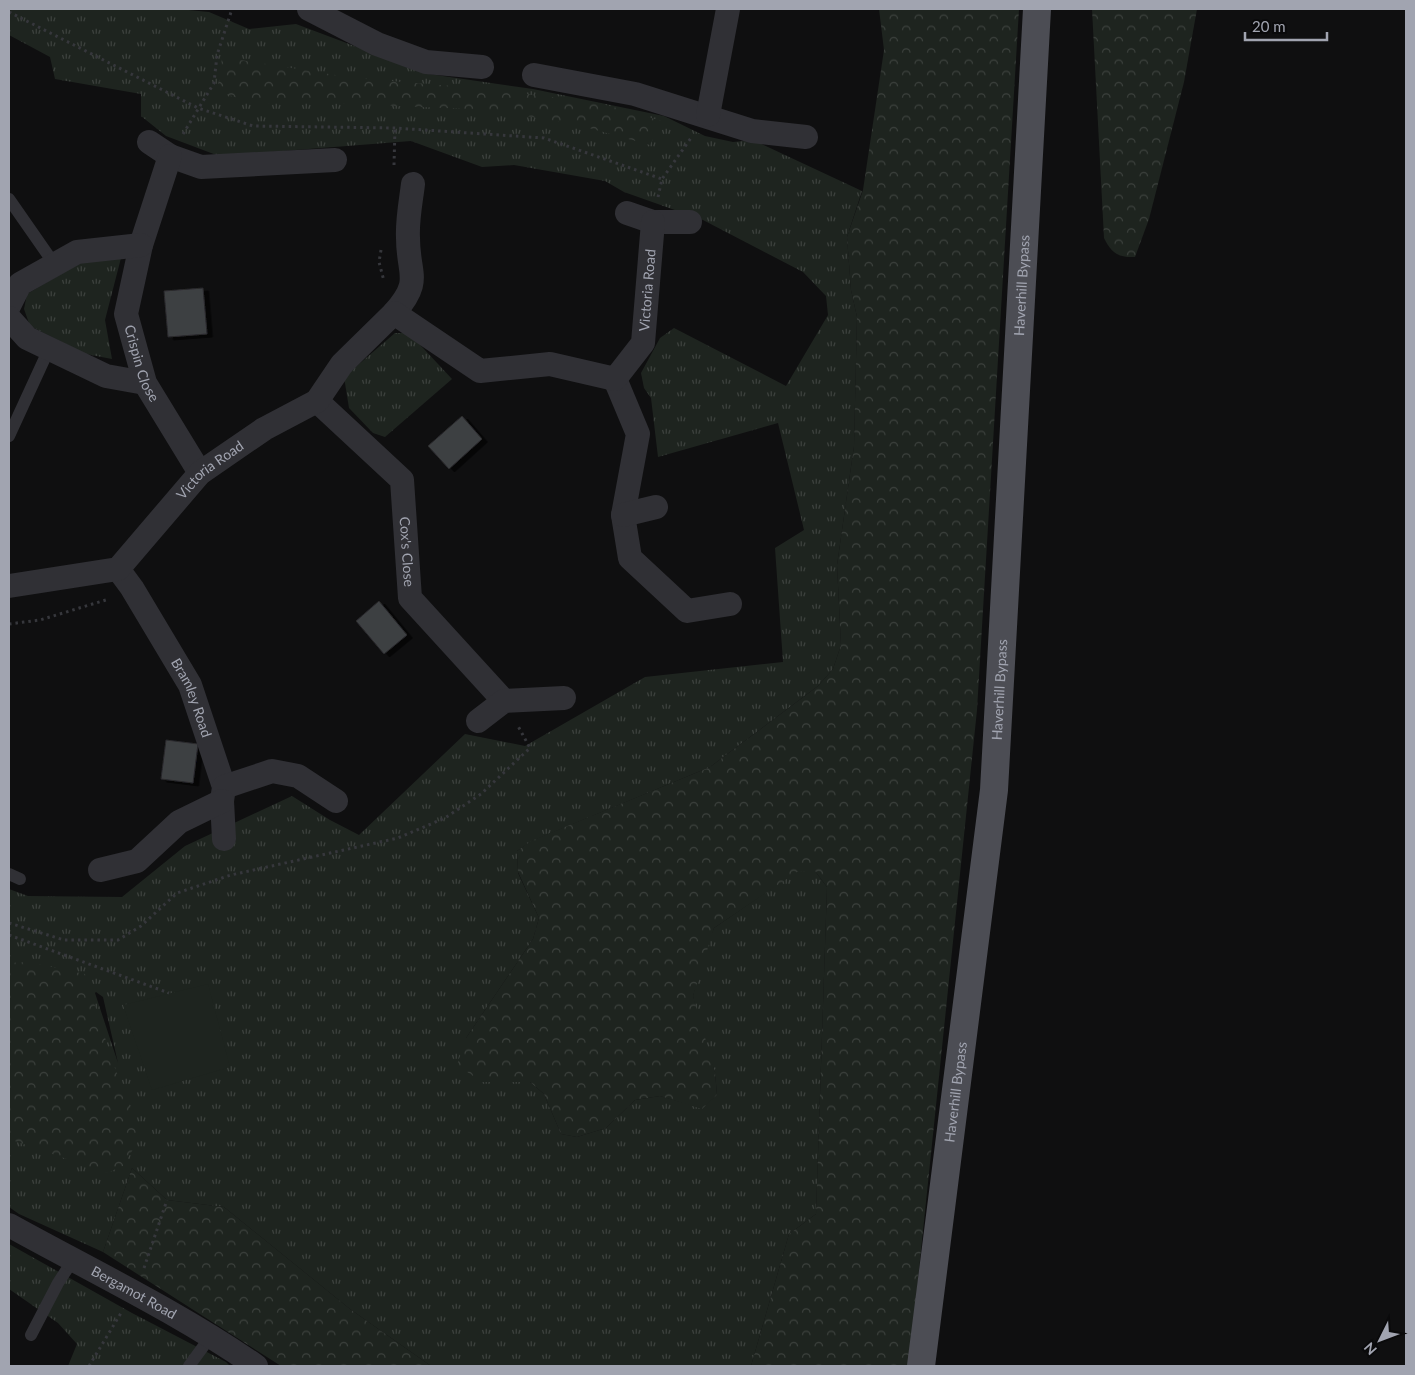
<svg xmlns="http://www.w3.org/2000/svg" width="1415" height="1375" font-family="Lato,sans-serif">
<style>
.grass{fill:url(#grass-tufts);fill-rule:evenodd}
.forest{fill:url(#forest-crowns)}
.green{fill:#1e241f}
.building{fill:#3e3f43;stroke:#29292c;filter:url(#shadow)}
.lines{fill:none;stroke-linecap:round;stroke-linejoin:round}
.path{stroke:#36373c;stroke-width:3;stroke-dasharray:2.5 4;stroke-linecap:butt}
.service{stroke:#303035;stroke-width:12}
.minor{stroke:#303035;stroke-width:24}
.primary{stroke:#4c4d54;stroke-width:28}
.labels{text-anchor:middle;stroke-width:4;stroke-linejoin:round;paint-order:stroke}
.street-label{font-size:14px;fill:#a1a4b0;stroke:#0a0a0b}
</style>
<defs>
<pattern id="grass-tufts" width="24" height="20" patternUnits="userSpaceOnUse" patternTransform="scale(1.25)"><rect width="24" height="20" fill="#1e241f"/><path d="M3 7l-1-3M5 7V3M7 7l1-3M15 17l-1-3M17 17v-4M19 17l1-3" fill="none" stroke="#3c413d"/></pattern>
<pattern id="forest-crowns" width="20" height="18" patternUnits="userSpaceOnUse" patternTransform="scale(1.25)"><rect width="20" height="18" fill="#1e241f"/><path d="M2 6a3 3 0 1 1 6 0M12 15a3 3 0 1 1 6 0" fill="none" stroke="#3c413d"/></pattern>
<filter id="shadow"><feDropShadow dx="5.5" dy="3" stdDeviation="0" flood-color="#0009"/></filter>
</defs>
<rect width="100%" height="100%" fill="#0f0f10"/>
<g class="grass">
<path d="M9,9H178L209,12L249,29L296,24L429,74L533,89L664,116L705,136L733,142L753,140L862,191L847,237L851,290L857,317L854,446L837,565L841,645L833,669L818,686L710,767L532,841L517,851L518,873L539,918L533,939L466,1038L482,1082H530L544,1094L561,1134L577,1137L606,1128L635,1100L660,1096L702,1108L717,1095L715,1072L701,1032L693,996L702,958L714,928L797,871H815L827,887L816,1214L789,1234L751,1366H431L350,1309L224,1207L167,1200L132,1168L103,1252L19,1214L9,1207V889L28,896L122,897L185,846L292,796L330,820L359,835L465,734L525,746L645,677L783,662L775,548L804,530L778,423L658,457L651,398L644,388L641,373L660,338L674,328L786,386L828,315L826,296L803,272L703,220L624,192L605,181L514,165L482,167L411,141L219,156L166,136L141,116V94L55,79L50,57L9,35ZM96,992L103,997L118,1063L95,993Z"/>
<path d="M121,258L105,320L112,359L86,354L30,326L24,309L27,294L80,263Z"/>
<path d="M395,333H409L452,379L385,437L373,433L349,408L344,377Z"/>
<path d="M9,1244L132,1313L226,1362L230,1366H68L77,1344L58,1323L9,1289Z"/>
</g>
<g class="forest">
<path d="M879,9H1019L977,710L909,1366H751L789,1234L816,1214L827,887L815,871L797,872L714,928L693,996L715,1072L717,1095L702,1109L660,1096L635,1100L606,1128L577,1137L561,1134L544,1094L530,1082H482L457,1065L466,1038L533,939L539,918L518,872L517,851L531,841L710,767L818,686L833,669L841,645L837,565L854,446L857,317L851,290L847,237L863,190L884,50Z"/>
<path d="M1092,9H1197L1184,82L1149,219L1135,257C1119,258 1111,253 1104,238Z"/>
<path d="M222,57L354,78L477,88L599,103L662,121L650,145L578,125L491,110L302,102L254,104L218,91Z"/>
<path d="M29,962L85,974L113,1063L141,1136L123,1166L107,1173L9,1139V963Z"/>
<path d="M132,1168L167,1200L224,1207L350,1309L431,1366H281L103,1252Z"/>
</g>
<path class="green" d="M208,984L230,1067L152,1090L123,1005Z"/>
<g class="building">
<path d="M203,288L207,334L168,337L164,291Z"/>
<path d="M462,416L482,439L449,469L428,446Z"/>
<path d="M379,601L407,635L384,654L356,621Z"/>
<path d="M166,740L198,744L193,783L161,779Z"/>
</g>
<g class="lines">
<g class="path">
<path d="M9,12L198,108L253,126L395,128L544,138L662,179"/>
<path d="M183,134L214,83L217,55L232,9"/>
<path d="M394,165L395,128"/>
<path d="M658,197L662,179L691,138"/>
<path d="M381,250L379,262L384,281"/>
<path d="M9,624L40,620L109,599"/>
<path d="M9,923L64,940H118L141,926L177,893L231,875L398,838L445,818L481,794L530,748L518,726"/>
<path d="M9,935L169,993"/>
<path d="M144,1268L167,1200"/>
<path d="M89,1366L121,1313"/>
</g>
<g class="service">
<path d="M9,199L55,265"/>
<path d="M9,436L49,349"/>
<path d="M9,874L20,879"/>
<path d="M31,1335L58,1283L73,1260"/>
<path d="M189,1366L211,1336"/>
</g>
<g class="minor">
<path d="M309,9L377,44L426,62L482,67"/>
<path d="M534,75L635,94L752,131L806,137"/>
<path d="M708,115L728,9"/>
<path d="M149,142L170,156L201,167L335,160"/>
<path id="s1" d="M170,156L141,245L126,314L145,383L200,473"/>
<path d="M627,213L653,222H690"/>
<path d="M9,306L20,284L77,252L141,245"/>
<path d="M394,313C423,280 408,275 408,238C407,220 411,201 413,184"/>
<path d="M9,318L27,338L106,376L145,383"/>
<path d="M615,379L638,434L623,515L630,558L687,611L730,604"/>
<path id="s2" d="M317,401L402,480L410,598L504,701"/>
<path d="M623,515L656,507"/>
<path id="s3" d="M118,569L132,588L190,685L224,787L222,801L224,839"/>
<path id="s4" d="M9,586L118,569L200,473L264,429L317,401L342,364L394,313L480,371L550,364L615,379L643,343L653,222"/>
<path d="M478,721L504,701L564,698"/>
<path d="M224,787L272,771L298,776L336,801"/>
<path d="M100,870L137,861L179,822L222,801"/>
<path id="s5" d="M9,1225C92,1271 178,1312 256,1366"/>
</g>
<path class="primary" id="s6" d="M921,1366L994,790L1037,9"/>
</g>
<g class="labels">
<g class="street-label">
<text dy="5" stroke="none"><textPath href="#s6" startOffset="1086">Haverhill Bypass</textPath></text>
<text dy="5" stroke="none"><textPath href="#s4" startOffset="831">Victoria Road</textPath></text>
<text dy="5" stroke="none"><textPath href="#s1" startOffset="216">Crispin Close</textPath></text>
<text dy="5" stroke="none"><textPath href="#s4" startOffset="246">Victoria Road</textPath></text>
<text dy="5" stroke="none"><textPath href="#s2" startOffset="188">Cox's Close</textPath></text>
<text dy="5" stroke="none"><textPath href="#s6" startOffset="681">Haverhill Bypass</textPath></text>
<text dy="5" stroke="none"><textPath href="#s3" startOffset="149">Bramley Road</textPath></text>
<text dy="5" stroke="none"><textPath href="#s6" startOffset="276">Haverhill Bypass</textPath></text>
<text dy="5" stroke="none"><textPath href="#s5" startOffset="142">Bergamot Road</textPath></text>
</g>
</g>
<rect width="1415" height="1375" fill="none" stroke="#a1a4b0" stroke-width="20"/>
<g transform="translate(1380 1340) rotate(228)" stroke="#0a0a0b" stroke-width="4" paint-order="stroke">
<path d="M0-4L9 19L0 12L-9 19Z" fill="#a1a4b0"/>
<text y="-8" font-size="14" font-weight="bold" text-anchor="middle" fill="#a1a4b0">N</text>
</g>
<path d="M1245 32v8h82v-8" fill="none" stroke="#a1a4b0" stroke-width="2.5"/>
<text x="1252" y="32" font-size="15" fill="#a1a4b0" stroke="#0a0a0b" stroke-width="4" paint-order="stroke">20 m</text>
</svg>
